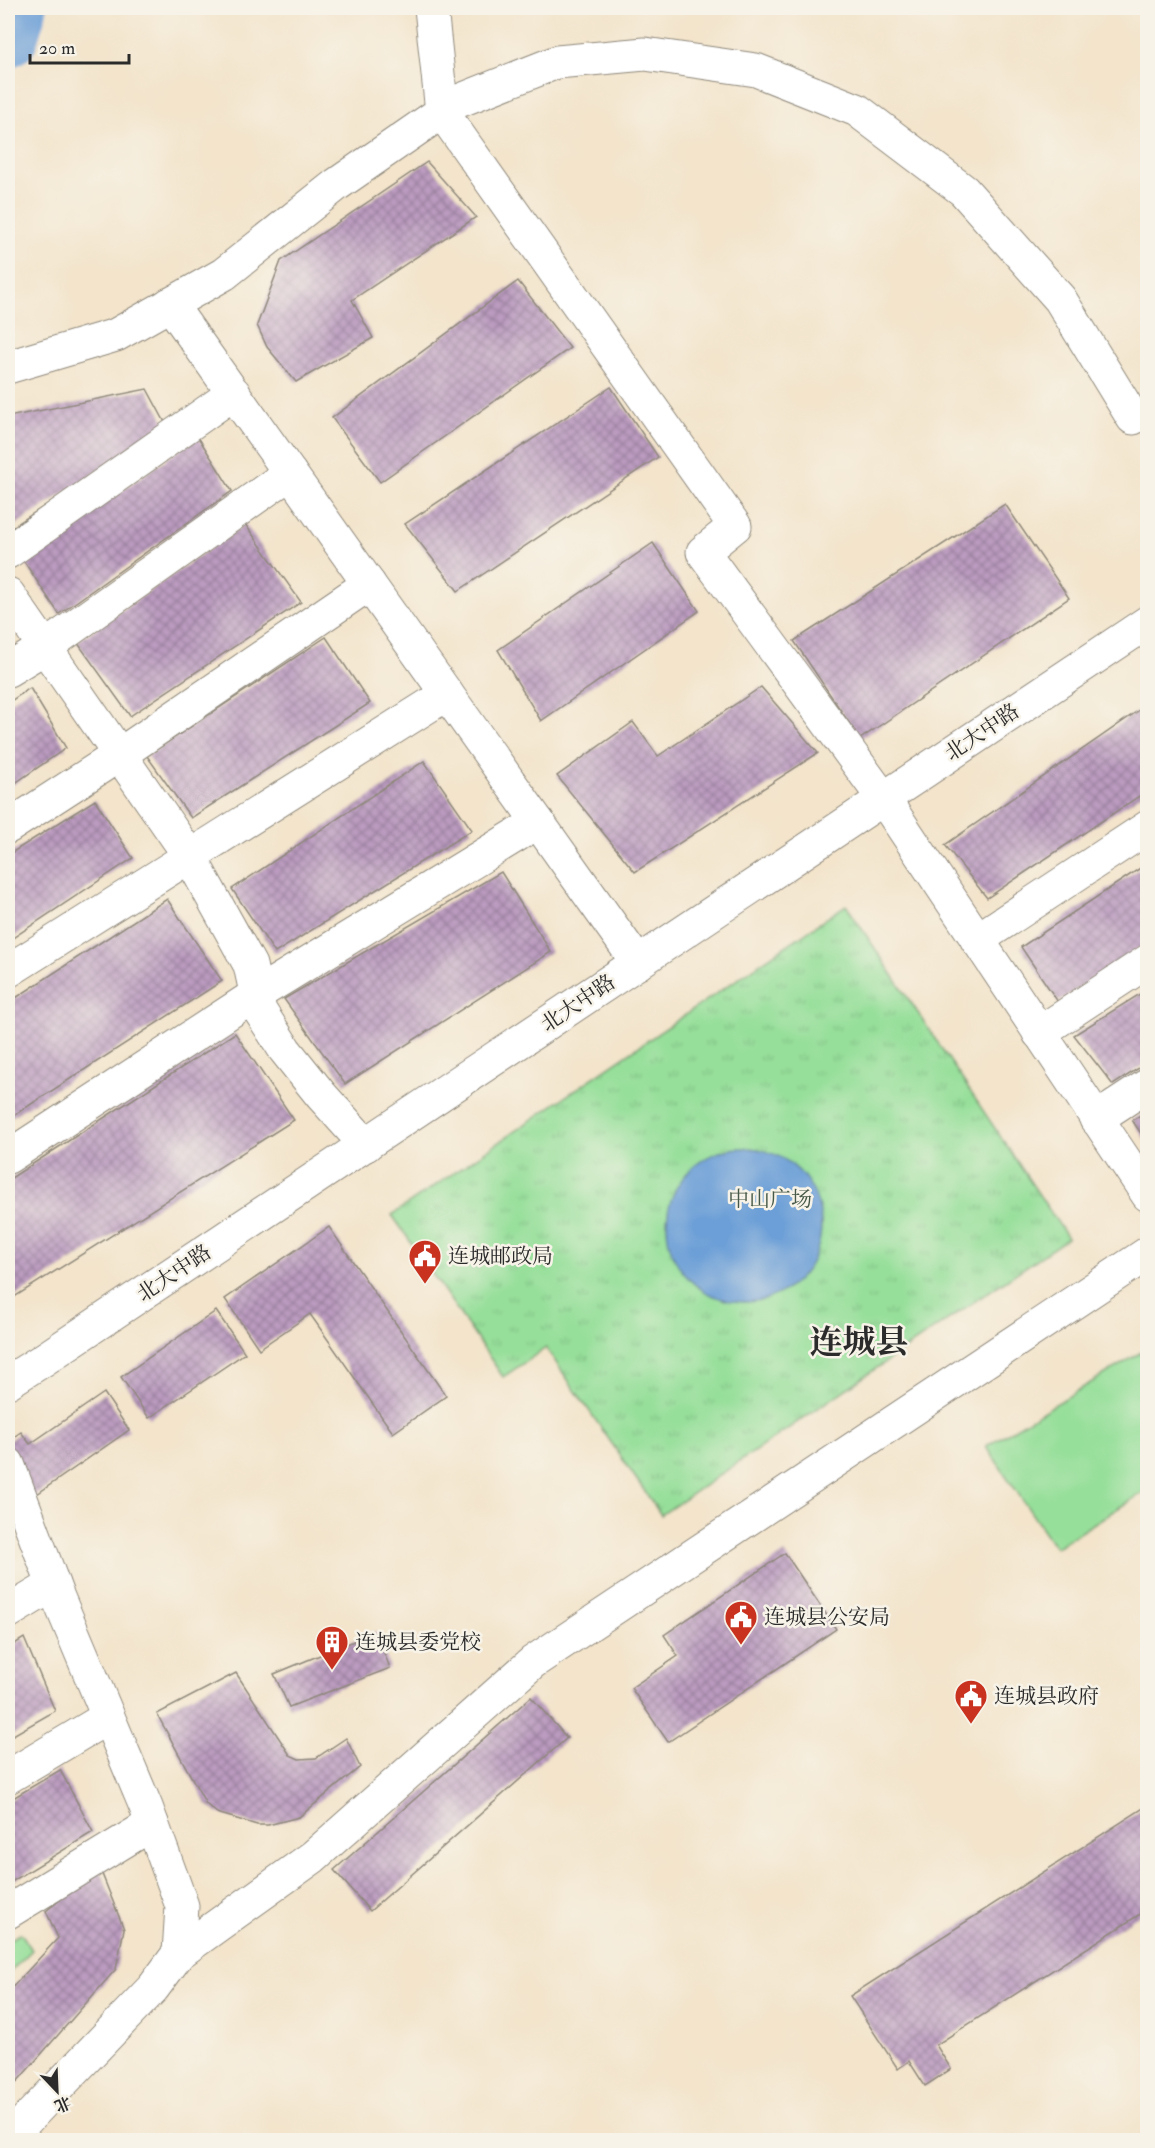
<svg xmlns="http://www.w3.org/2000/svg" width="1155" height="2148" font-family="'IM FELL Double Pica','Noto Serif SC',serif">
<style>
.grass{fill:#96df9a;stroke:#608562;stroke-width:1.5}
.park{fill:url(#park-tufts);stroke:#608562;stroke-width:1.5}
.water{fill:#6c9fd7;stroke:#4c6581;stroke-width:1.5}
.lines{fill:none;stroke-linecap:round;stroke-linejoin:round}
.river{stroke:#6c9fd7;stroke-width:60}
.building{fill:url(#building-cross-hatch)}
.street-casing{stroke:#8f887b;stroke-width:35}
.secondary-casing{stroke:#8f887b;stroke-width:35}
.street{stroke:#fff;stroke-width:33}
.secondary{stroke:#fff;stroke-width:33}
.labels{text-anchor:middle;stroke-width:5;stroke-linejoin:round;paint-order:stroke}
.street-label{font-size:21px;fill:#2b2b2b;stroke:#f7f3e8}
.park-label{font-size:21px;fill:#465847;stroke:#f7f3e8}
.poi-label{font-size:21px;fill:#2b2b2b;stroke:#f7f3e8;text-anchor:start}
.town-label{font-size:33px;font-weight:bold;fill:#2b2b2b;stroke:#f7f3e8}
</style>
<defs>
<pattern id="park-tufts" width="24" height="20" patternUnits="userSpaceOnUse" patternTransform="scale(1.5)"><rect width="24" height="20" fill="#96df9a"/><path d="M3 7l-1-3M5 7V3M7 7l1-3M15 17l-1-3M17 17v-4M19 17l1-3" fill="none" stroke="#81c085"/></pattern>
<pattern id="building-cross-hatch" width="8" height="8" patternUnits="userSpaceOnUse" patternTransform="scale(1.5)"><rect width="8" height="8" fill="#bb9bc0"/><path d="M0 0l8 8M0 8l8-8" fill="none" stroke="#987f9c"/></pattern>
</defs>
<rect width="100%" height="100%" fill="#f7f3e8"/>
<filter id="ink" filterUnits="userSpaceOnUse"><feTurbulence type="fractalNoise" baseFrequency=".0167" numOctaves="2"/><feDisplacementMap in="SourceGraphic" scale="12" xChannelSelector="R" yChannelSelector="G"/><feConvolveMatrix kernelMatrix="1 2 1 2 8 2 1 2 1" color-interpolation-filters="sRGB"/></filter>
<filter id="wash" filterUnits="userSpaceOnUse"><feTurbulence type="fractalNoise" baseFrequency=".008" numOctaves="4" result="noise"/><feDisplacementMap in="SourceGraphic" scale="24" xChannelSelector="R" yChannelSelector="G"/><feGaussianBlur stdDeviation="1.35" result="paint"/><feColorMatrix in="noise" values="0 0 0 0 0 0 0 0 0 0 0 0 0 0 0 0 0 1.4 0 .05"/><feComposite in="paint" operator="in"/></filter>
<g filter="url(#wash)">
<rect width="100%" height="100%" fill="#f3e4cb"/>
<g class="grass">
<path d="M1145,1350L1148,1354L1147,1490L1055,1548L986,1446Z"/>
<path d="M21,1933L32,1950L8,1974V1941Z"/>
</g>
<path class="park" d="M846,905L1068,1238L661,1515L546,1348L503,1377L392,1215Z"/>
<circle class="water" cx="744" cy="1225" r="77"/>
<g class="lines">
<path class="river" d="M8,37L17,8"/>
</g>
<g id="blocks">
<g class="building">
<path d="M427,162L476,217L352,300L373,338L296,382L267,347L257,325L281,261Z"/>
<path d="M518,281L570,348L380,482L332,418Z"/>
<path d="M611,387L658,457L458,591L405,524Z"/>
<path d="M147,389L167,426L8,530V417Z"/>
<path d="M198,437L232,491L59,614L23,560Z"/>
<path d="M1005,504L1069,598L860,739L794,641Z"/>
<path d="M245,524L301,602L130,716L77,642Z"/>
<path d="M653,543L699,611L541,721L498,650Z"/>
<path d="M326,637L370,703L191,818L147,756Z"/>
<path d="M761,687L818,753L635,872L557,776L633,722L658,756Z"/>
<path d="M30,688L66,748L8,788V703Z"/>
<path d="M1148,704V790L987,898L945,845Z"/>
<path d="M424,761L472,830L275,953L232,889Z"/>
<path d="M95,800L133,858L8,941V855Z"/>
<path d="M1148,863V942L1058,1002L1021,947Z"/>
<path d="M501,872L551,952L345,1084L284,999Z"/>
<path d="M167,899L222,981L8,1119V1003Z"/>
<path d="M1148,989V1062L1113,1085L1074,1035Z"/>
<path d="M235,1033L294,1120L8,1301V1180Z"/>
<path d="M1148,1111V1144L1132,1120Z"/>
<path d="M329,1227L446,1396L393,1433L310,1314L259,1349L225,1299Z"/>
<path d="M216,1311L245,1353L149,1418L121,1377Z"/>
<path d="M104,1393L129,1430L24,1503L8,1479V1441L21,1432L30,1444Z"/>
<path d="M785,1553L836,1629L668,1742L631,1688L678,1656L664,1635Z"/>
<path d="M376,1632L390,1668L289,1707L274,1674Z"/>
<path d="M24,1638L55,1711L8,1738V1648Z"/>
<path d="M236,1673L290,1755L299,1759L316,1758L346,1738L360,1767L299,1817L268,1825H257L217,1813L206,1804L157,1714Z"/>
<path d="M531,1697L567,1738L370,1911L334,1870Z"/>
<path d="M60,1770L93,1832L8,1884V1801Z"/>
<path d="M1148,1805V1909L936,2045L951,2069L925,2086L909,2061L898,2069L850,1996Z"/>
<path d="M100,1869L124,1929L116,1969L8,2092V1992L58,1938L46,1911Z"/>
</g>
</g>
</g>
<g filter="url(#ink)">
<use href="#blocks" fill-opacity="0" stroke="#8f887b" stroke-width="1.5"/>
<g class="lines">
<g class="street-casing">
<g id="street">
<path d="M431,8L442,112L735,526L703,552L883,798L1148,1195"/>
<path d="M8,367L116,335L224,274L336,185L456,102L557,62L645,54L756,70L857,110L964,191L1060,299L1133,418"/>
<path d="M8,552L234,393"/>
<path d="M8,594L189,855L250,965L260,1011L285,1050L321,1095L366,1145"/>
<path d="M8,670L44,648L290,473"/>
<path d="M8,827L119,755L369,584"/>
<path d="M977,940L1148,827"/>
<path d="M8,971L447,694"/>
<path d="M1039,1033L1148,961"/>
<path d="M1096,1119L1148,1085"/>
<path d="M8,1157L257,994L538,822"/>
<path d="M8,1464L57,1595L146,1807L182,1906L179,1953L153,1988L8,2139"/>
<path d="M8,1612L53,1585"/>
<path d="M8,1777L108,1717"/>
<path d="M8,1912L152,1824"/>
<path d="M179,1953L313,1857L533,1662L1148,1253"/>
</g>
</g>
<g class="secondary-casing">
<g id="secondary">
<path d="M170,304L638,963"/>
<path d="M8,1382L43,1360L1148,622"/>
</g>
</g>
<use href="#street" class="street"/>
<use href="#secondary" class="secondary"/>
</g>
</g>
<defs>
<g id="civic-pin" transform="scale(1.725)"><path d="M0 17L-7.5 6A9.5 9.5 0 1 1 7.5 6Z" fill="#c8321e" stroke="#f7f3e8"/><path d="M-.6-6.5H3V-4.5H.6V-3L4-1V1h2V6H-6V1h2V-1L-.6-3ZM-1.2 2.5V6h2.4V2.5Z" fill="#fff"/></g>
<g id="building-pin" transform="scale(1.725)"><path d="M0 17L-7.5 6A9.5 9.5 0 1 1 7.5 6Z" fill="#c8321e" stroke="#f7f3e8"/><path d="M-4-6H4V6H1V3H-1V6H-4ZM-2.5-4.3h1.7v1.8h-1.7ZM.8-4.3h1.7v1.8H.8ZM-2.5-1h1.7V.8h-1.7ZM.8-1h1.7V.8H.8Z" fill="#fff"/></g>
</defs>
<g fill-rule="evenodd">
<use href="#civic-pin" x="425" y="1256"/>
<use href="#civic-pin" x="741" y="1617"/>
<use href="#building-pin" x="332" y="1642"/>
<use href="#civic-pin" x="971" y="1696"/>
</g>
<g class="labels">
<g class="street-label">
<text transform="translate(982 732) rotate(-34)" y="7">北大中路</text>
<text transform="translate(578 1003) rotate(-34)" y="7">北大中路</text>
<text transform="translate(174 1273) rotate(-34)" y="7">北大中路</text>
</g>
<g class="park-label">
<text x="770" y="1206">中山广场</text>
</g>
<g class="poi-label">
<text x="448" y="1263">连城邮政局</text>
<text x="764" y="1624">连城县公安局</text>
<text x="355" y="1649">连城县委党校</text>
<text x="994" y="1703">连城县政府</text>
</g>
<g class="town-label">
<text x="859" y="1353">连城县</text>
</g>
</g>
<rect width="1155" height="2148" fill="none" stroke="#f7f3e8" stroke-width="30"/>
<g transform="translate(57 2091) rotate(157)" stroke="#f7f3e8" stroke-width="4.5" paint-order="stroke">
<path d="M0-4.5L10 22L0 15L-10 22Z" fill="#2b2b2b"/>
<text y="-9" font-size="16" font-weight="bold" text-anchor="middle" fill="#2b2b2b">北</text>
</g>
<path d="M30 54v9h99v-9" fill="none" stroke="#2b2b2b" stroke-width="3"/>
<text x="39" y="54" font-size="18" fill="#2b2b2b" stroke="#f7f3e8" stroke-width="4.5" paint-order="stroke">20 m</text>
</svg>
